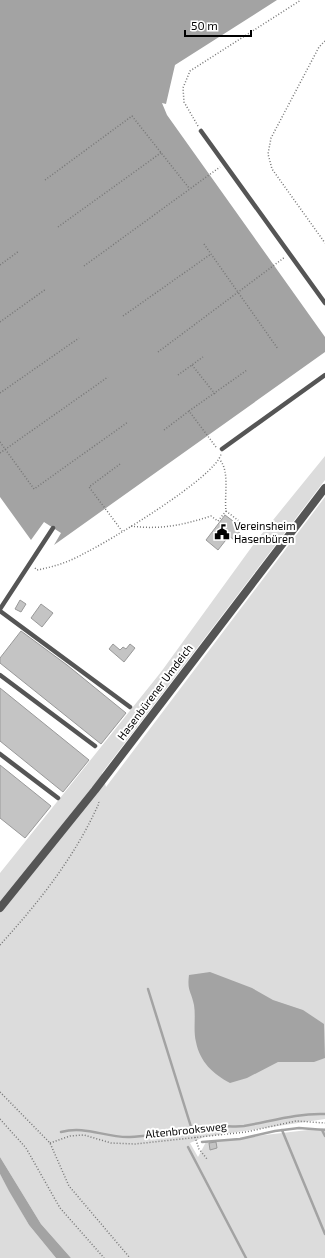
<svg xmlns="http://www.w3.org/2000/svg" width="325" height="1258" font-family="'Exo 2',sans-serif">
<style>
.green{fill:#dcdcdc}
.water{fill:#a3a3a3}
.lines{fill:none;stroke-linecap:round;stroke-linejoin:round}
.stream{stroke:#a3a3a3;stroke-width:2.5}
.building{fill:#c4c4c4;stroke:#999}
.path{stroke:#777;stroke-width:1.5;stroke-dasharray:1 2;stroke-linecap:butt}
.lane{stroke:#555;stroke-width:4.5}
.street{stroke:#555;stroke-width:8}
.labels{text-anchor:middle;stroke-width:4;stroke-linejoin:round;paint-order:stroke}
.poi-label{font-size:11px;fill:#000;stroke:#fff;text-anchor:start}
.street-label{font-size:11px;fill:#000;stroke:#fff}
</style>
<rect width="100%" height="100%" fill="#fff"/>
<g class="green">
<path d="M325,456V480L102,773L106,787L325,497V1119L204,1137L190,1143L198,1157L206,1142L325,1128V1258H71L41,1224L0,1157V873L161,672L256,541Z"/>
<path d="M0,1174L29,1225L56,1258H0Z"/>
</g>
<g class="water">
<path d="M0,0H277L175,65L166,104L162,103L167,115L325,337V352L54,545L61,533L44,522L31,540L0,497Z"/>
<path d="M210,972L252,988L273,1000L303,1010L324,1024L325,1058L314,1062H278L247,1078L230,1083C213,1074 200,1062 196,1042C193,1030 196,1017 194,1005C191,990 187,992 189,975Z"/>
<path d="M0,1157L41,1224L71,1258H56L29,1225L9,1191L0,1174Z"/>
</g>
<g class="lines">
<g class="stream">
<path d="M148,989L192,1130"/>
<path d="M282,1130L325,1234"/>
<path d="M322,1130L325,1136"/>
<path d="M61,1132C86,1125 105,1138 130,1137C160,1135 190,1129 220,1126C228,1126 236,1127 244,1126C272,1121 297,1113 325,1114"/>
<path d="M202,1142L240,1139L275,1131L299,1128L325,1130"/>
<path d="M188,1147L246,1258"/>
</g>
</g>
<g class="building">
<path d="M225,515L237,524L234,528L243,536L238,543L229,536L218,550L206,540Z"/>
<path d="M20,600L26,604L21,612L15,609Z"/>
<path d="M41,604L53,613L42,627L31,618Z"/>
<path d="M21,631L67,665L126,713L101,744L0,663V658Z"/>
<path d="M113,644L120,650L123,647L126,649L130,644L135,648L124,662L109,649Z"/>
<path d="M0,688L89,760L63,792L0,741Z"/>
<path d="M0,765L51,806L25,838L0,818Z"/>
<path d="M216,1142L217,1148L210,1150L209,1143Z"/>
</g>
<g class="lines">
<g class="path">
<path d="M325,41L319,47L271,138L268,154L272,169L325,243"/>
<path d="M198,126L184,102L183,88L190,71L301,0"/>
<path d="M45,180L132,116L189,188"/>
<path d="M58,227L162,152"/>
<path d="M204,244L278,349"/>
<path d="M0,265L19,251"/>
<path d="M84,266L220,167"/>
<path d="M123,316L211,254"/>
<path d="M0,322L46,289"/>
<path d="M158,352L285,257"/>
<path d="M192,365L215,394"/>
<path d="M178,375L203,357"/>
<path d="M0,393L79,338"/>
<path d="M164,430L189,411"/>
<path d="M0,442L34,489L128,422"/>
<path d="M216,447L189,411L247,370"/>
<path d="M0,453L108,377"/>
<path d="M120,464L89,487L122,531"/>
<path d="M226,511L248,528"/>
<path d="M131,526C159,530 184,525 211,516L218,521L226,511C224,496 230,472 220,460"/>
<path d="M35,568L37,570C53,567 69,562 83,554C108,542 216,477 221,454"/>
<path d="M0,945C39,902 75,857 99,803L98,800"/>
<path d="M0,1092L50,1143L69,1186L130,1258"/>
<path d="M0,1119L26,1148L60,1208L104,1258"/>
<path d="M195,1137L199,1149L207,1159"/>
<path d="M50,1143L70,1136L84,1135L111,1143L135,1144L246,1132L296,1121L325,1123"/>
</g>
<g class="lane">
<path d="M201,131L325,303"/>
<path d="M222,449L325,375"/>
<path d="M0,609L53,528"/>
<path d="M0,611L130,707"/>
<path d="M0,675L95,746"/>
<path d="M0,754L58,798"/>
</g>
<path class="street" d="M0,908L95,790L325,488"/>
</g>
<defs>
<g id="civic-bare" transform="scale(1.2)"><path d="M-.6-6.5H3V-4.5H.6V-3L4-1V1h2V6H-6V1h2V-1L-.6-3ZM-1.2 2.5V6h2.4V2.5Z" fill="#000" stroke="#fff" stroke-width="2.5" paint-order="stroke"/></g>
</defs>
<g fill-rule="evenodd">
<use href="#civic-bare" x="222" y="532"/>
</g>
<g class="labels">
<g class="poi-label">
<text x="234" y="530">Vereinsheim<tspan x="234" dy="13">Hasenbüren</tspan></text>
</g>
<g class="street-label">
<text transform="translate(155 692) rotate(-53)" y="4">Hasenbürener Umdeich</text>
<text transform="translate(186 1130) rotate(-6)" y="4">Altenbrooksweg</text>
</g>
</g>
<path d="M185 30v6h66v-6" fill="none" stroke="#000000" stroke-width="2"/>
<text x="191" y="30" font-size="12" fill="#000000" stroke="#ffffff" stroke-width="3" paint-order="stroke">50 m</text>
</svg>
